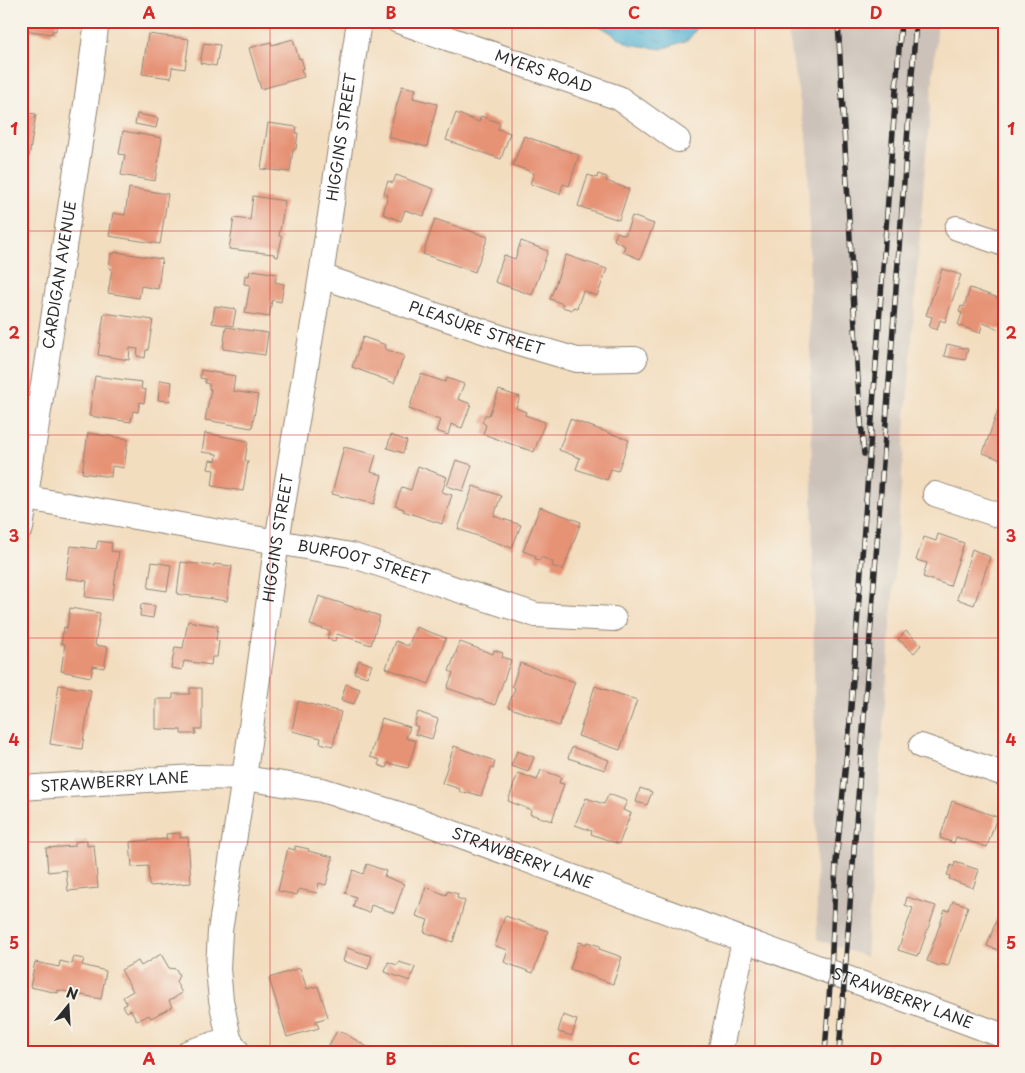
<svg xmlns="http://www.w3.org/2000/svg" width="1025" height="1073" font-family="'Playpen Sans',sans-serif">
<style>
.railway{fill:#ccc2b9}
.water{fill:url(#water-ripples);stroke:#417080}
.building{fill:#e69274}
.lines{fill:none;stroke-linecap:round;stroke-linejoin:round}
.minor-casing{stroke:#8f8475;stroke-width:26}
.minor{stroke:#fff;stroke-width:24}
.rail-casing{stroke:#2b2b2b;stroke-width:5.5}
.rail{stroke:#f7f3e8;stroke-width:4;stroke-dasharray:11;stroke-linecap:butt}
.grid{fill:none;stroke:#d62828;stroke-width:1;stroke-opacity:0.55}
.labels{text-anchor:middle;stroke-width:5;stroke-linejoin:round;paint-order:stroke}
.street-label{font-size:15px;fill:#2b2b2b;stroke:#f7f3e8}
.neatline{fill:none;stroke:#d62828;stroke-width:2}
.grid-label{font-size:16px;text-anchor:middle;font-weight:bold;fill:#d62828}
</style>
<defs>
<pattern id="water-ripples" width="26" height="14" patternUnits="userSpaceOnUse" patternTransform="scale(1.25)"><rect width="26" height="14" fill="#57b4d5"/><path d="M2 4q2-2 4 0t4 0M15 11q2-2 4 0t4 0" fill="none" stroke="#4893ad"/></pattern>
</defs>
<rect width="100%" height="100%" fill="#f7f3e8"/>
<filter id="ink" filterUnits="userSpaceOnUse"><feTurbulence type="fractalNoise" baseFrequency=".02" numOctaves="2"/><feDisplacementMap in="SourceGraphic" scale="10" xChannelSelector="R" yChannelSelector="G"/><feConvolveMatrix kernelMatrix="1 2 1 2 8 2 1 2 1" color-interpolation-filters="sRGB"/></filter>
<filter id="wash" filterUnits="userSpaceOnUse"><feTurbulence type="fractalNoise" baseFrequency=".0096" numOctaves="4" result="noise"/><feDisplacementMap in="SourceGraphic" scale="20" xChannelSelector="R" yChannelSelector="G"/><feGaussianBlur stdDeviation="1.12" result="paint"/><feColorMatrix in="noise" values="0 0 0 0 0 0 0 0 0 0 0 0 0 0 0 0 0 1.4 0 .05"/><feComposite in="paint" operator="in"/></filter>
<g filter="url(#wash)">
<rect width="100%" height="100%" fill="#f3ddbf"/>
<path class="railway" d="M785,21H938L924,178L866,957L817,939L808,144Z"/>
<path class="water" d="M592,21H696L698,27L688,40L661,49L629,44Z"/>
<g id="blocks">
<g class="building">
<path d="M21,21H57L56,31H52V34L21,30Z"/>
<path d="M148,34L189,39L185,69L172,67L171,78L142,74Z"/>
<path d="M293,39L299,59L301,58L304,68L301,69L304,77L261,89L249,48L271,42L272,45Z"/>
<path d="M204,43L220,45L216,66L200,63Z"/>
<path d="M402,86L416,89L413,98L437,104L427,147L388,137Z"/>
<path d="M21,112L36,114L29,157L21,155Z"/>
<path d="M456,113L479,122L481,116L500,123L498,129L510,133L501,159L446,140Z"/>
<path d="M137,114L158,118L156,128L135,124Z"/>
<path d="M268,123L297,127L296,133H298L296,149H293L290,172L261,169Z"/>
<path d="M123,131L162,138L155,181L121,175L125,155L119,154Z"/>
<path d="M524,136L579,155L569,186L563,184L560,194L530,184L534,173L513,165Z"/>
<path d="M21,174L27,175L24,200L28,201L26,215H21Z"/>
<path d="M598,174L607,177L606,181L629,189L619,220L578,206L588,175L597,178Z"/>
<path d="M396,175L434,189L424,216L405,210L401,221L383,214L388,195L384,193L388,181L393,183Z"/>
<path d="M129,188L168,194L160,244L109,236L113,213L125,215Z"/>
<path d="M253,196L285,201L279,236L282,237L278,257L274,256V254L229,249L234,218L250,220Z"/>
<path d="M632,216L654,224L640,259L623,252L625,246L614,240L617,232L625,235Z"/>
<path d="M435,219L488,237L475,272L423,254Z"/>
<path d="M521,241L548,251L532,295L495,282L504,255L515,259Z"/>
<path d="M115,252L162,259L158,289L141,286L139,298L108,293L112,269L109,268L111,253L114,254Z"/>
<path d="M566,255L607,269L597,296L583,291L577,308L573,307L572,310L562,307L563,304L550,299Z"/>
<path d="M942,269L961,275L945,322L940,320L937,330L929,327L932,317L926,315Z"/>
<path d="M253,270L277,274L275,282L284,284L281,302L272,300L269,317L245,313L250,285L244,284L245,275L249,276L250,271L253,272Z"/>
<path d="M970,288L1004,300V323L1001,330L983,323L980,333L958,325L962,313L959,312L961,306L964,307Z"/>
<path d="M215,306L236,309L233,326L212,323Z"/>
<path d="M104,313L153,320L148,350H146L145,358L137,356L138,349L130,348L129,360L98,355Z"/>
<path d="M226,327L268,333L265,355L223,349Z"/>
<path d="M363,337L386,345L385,349L404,356L394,383L352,367Z"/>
<path d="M947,344L968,349L965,360L944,356Z"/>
<path d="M201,370L235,376L233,391L258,395L252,428L205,420L211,389H209V384L205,383V379L200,378Z"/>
<path d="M421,374L445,382L447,378L464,384L458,399L471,404L462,428L451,424L448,435L436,431L440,420L409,409Z"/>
<path d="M95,376L142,382L141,389L146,390L144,403L140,402L138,412L133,411L131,422L89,416Z"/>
<path d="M160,380L172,382L170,401L158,400Z"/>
<path d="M499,390L520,397L516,408L526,412L525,415L545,422L534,452L483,434L486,425L482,422L485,415H489Z"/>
<path d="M998,410L1004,412V461L983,453Z"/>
<path d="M570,419L629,440L618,471L611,469L607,480L576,469L580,458L559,450Z"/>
<path d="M88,433L128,439L124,468L112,466L111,477L82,473Z"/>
<path d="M205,433L248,441L245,460L248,461L243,491L212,486L214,470L208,469L210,460L216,461L217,454L202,452Z"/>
<path d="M391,435L407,441L403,453L387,448Z"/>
<path d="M344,447L376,455L371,472L382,475L374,504L332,494Z"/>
<path d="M456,460L472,465L463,491L447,486Z"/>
<path d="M418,466L447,477L442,492L452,495L442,524L403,511L404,509L395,506L402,487L411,490Z"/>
<path d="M473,486L501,496L494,516L521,525L512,548L458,529Z"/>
<path d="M540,507L581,522L563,570L552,566L553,562L541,557L540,560L535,559L536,556L523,551Z"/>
<path d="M938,534L964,543L950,586L923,577L927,563L916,560L924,537L936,541Z"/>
<path d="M98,541L112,543L111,551L119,552L112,600L85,597L87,581L66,578L71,546L96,549Z"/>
<path d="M972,549L990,557L974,605L957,599Z"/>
<path d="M152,562L171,565L167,591L148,588Z"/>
<path d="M181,562L214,566V564L232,566L227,601L177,594Z"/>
<path d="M319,596L380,616L371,645L337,634L335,641L327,639L330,631L310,625Z"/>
<path d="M141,604L155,606L153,618L140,616Z"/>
<path d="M70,608L100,613L95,645L108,647L104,668L93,666L91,677L61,671L65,644L61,643L64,627L67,628Z"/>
<path d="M188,621L218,626L216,640L219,641L217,657H212L211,665L184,661L182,670L171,668L175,647L183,648Z"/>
<path d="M416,627L446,638L429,684L386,668L396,641L408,646Z"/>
<path d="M906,631L921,645L914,653L898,639Z"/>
<path d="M460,642L493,654L494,650L503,653L502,657L511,660L495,705L447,688L453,673L449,671Z"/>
<path d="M359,660L372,665L367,677L354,673Z"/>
<path d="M520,663L575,682L559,726L508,707L515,688L512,686Z"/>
<path d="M346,684L360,689L354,704L341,700Z"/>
<path d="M59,685L91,690L82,749L50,744Z"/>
<path d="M595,686L637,700L620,750L578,736Z"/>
<path d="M190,688H202V729H195L196,734H181V730L156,729V699H173V694H190Z"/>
<path d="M298,701L341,712L333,746L320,743L321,738L292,731Z"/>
<path d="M418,712L438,719L432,739L415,734L418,727L414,725Z"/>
<path d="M382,718L410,727L406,738L416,741L408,768L388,763L386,768L378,765L380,760L370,757Z"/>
<path d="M454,746L495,761L493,769L491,768L481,796L468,792L467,794L459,791L460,789L442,783Z"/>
<path d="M572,747L609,760L605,770L568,758Z"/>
<path d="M517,751L534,757L528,772L511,766Z"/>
<path d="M541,770L561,777L559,783L564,784L552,821L530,814L531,810L508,801L518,773L537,780Z"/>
<path d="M640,788L652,792L647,805L636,802Z"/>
<path d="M609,794L627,801L623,810L631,813L619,844L591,834L592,831L575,825L586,798L604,804Z"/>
<path d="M952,801L997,817L987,847L956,837L954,843L940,838Z"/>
<path d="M180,833V838L188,837L191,883L149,886L148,866L132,867L130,842L167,839L166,834Z"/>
<path d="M87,840V846L94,845L98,888L68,891L66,870L48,872L46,848L75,846V842Z"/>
<path d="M295,846L309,849L308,851L333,857L326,885L319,883L317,893L299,889L297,895L278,891L288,848L295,850Z"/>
<path d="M955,862L979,870L973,888L949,879L950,876L947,875L951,865L954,867Z"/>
<path d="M367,864L386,871L384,876L404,884L394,913L371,905L369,913L353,907L356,897L345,893L353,870L363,874Z"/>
<path d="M426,887L446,895L448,891L458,894L457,898L465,901L453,942L424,932L428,920L416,916Z"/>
<path d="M907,897L936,906L919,954L918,953L917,956L898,950L913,908L905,905Z"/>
<path d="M953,901L968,906L948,966L941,964L940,966L927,961L945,910L949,911Z"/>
<path d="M505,916L548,931L533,973L504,962L508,950L495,946Z"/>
<path d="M997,918L1004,921V952L987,946Z"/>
<path d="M579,942L586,944L587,942L600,946L599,949L622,957L613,984L570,969Z"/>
<path d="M347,948L372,956L368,969L343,961Z"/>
<path d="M161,954L169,968L176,969L179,975L176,982L182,993L169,1001L172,1007L151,1018L149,1015L137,1021L131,1010L127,1012L123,1006L127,1004L123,997L133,991L121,970L138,961L141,966Z"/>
<path d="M74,957L84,959L82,965L106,971L101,999L58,990V993L30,987L35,962L59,967L60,961L72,964Z"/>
<path d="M388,962L397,965L399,962L415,967L410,981L385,972Z"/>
<path d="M300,968L307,989L318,986L328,1017L316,1021L319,1028L287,1037L269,978Z"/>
<path d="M563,1015L577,1020L572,1036L558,1032Z"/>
<path d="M337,1031L346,1034L375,1052H325Z"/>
</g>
</g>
</g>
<g filter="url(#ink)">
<use href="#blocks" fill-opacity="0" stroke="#8f8475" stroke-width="1"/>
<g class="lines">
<g class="minor-casing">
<g id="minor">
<path id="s1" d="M398,21L619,98L678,140"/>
<path d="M957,228L1004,244"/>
<path id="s2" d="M321,276L509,340L577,360L635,359"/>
<path d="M935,494L1004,517"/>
<path id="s3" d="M21,497L351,555L536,615L614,619"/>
<path id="s4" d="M21,528L86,104L97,21"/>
<path d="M921,746L1004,774"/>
<path id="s5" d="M21,788L194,777L244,778L322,790L421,821L1004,1036"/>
<path d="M189,1052L229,1039"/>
<path id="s6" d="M238,1052L229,1039L221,1000L218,969L220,931L244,778L277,541L321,276L359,21"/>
<path d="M720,1052L744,941"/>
</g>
</g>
<use href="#minor" class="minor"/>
<g class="rail-casing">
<g id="rail">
<path d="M838,21L859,399L864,454"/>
<path d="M825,1052L831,972L836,862L850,721L901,21"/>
<path d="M839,1052L916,21"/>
</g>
</g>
<use href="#rail" class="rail"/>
</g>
</g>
<path class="grid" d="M270,21V1052M512,21V1052M755,21V1052M21,231H1004M21,435H1004M21,638H1004M21,842H1004"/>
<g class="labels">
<g class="street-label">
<text dy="5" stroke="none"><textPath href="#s1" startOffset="154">MYERS ROAD</textPath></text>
<text dy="5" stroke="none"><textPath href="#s6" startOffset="928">HIGGINS STREET</textPath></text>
<text dy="5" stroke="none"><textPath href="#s4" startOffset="256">CARDIGAN AVENUE</textPath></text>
<text dy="5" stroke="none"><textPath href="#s2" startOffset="164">PLEASURE STREET</textPath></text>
<text dy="5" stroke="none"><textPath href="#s6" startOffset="522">HIGGINS STREET</textPath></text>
<text dy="5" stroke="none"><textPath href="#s3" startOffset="349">BURFOOT STREET</textPath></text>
<text dy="5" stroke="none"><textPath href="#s5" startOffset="94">STRAWBERRY LANE</textPath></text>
<text dy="5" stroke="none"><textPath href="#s5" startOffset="514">STRAWBERRY LANE</textPath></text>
<text dy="5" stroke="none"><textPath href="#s5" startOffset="919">STRAWBERRY LANE</textPath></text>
</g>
</g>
<rect width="1025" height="1073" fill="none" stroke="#f7f3e8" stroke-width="55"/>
<g transform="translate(68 1006) rotate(18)" stroke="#f7f3e8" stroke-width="4" paint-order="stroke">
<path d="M0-4L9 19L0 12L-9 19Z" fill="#2b2b2b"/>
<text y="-8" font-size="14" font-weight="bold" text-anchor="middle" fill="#2b2b2b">N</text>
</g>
<rect x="28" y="28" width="970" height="1018" class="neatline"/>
<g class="grid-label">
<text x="149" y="19">A</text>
<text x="391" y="19">B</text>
<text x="634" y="19">C</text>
<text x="876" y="19">D</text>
<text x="14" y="135">1</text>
<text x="1011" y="135">1</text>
<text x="14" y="339">2</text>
<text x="1011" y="339">2</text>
<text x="14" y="542">3</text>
<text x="1011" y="542">3</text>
<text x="14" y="746">4</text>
<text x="1011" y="746">4</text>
<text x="14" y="949">5</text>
<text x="1011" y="949">5</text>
<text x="149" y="1065">A</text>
<text x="391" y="1065">B</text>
<text x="634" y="1065">C</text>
<text x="876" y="1065">D</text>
</g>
</svg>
